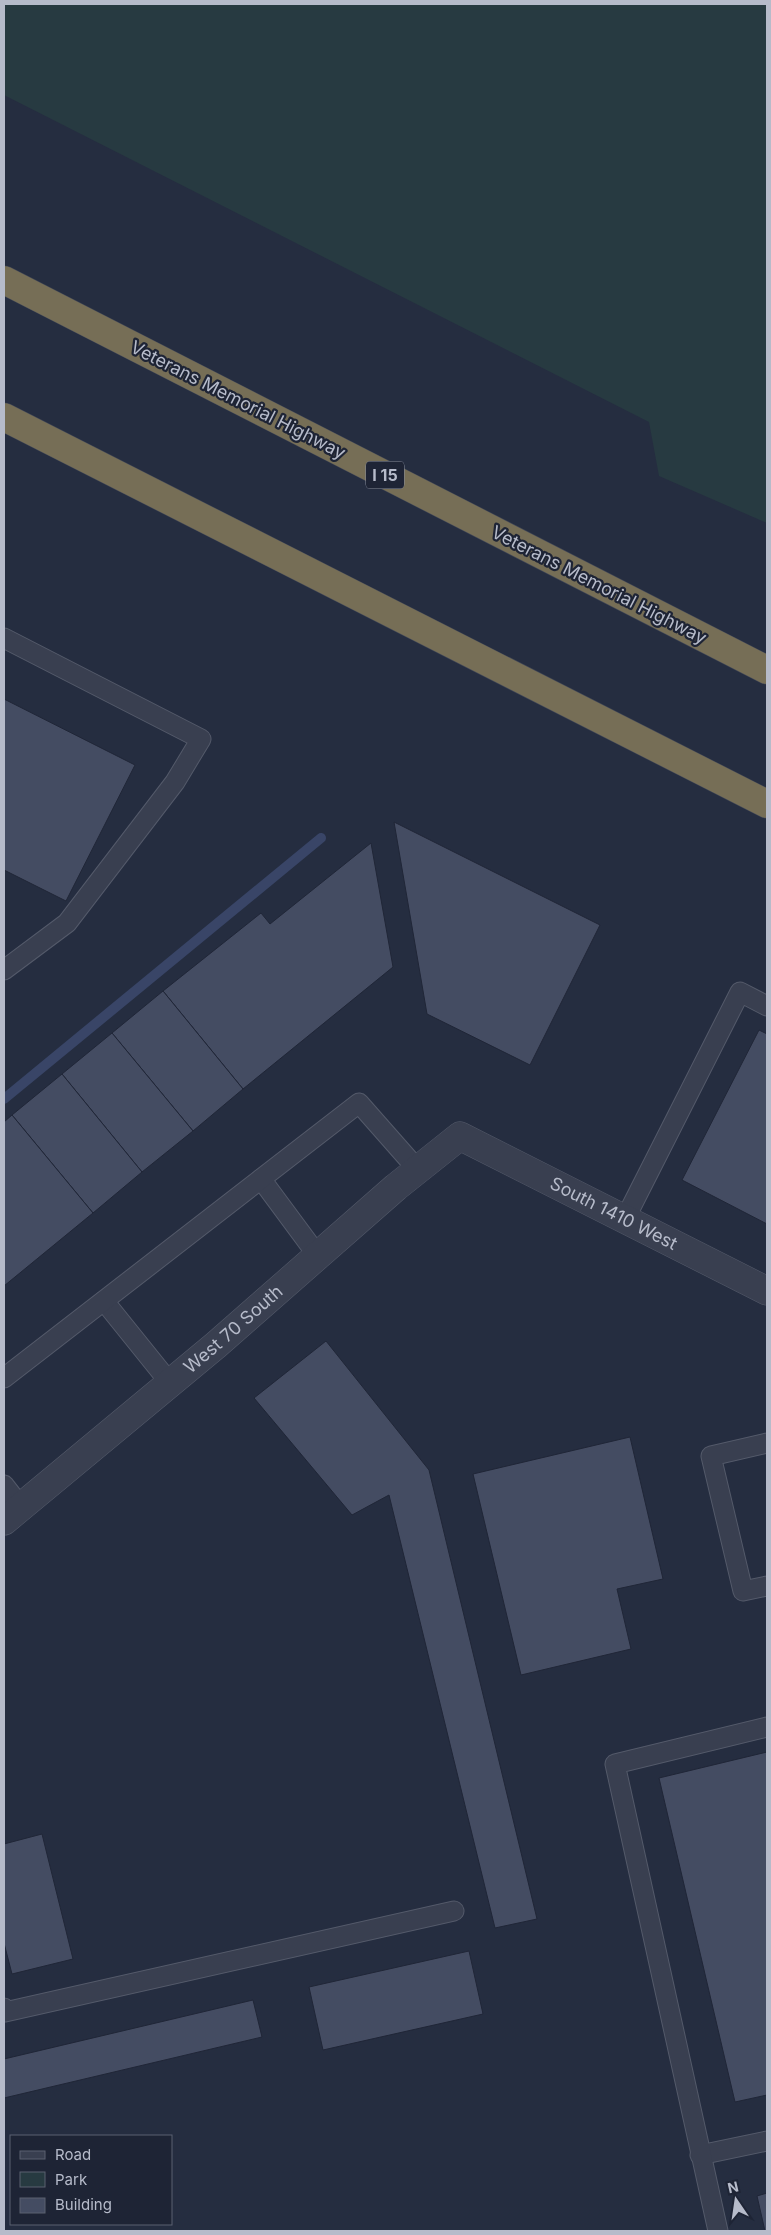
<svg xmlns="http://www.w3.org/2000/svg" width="771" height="2235" font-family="Inter,sans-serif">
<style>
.green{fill:#273a41}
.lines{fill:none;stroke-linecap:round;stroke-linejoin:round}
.stream{stroke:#394567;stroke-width:10}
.building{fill:#444c62;stroke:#202637}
.lane-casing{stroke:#545a6a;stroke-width:21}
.street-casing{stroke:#545a6a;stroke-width:29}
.highway-casing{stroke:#414757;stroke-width:29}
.lane{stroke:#393f50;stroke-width:19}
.street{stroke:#393f50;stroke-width:28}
.highway{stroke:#766e56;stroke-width:28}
.labels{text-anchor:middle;stroke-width:4.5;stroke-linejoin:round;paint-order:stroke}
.shield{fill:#1e2435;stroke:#888e9d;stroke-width:1}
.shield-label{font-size:16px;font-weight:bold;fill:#b6bbca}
.street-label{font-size:18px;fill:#b6bbca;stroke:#1e2435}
</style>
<rect width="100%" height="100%" fill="#252d40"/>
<path class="green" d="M4,4H767V523L659,476L649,422L4,95Z"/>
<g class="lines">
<path class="stream" d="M4,1099L321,838"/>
</g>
<g class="building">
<path d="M4,699L135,765L66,901L4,870Z"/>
<path d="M394,822L600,925L530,1065L427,1014Z"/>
<path d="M371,843L393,967L243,1089L163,991L261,913L270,924Z"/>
<path d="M163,991L243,1089L193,1131L112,1033Z"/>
<path d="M759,1030L767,1034V1224L682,1180Z"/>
<path d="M112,1033L193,1131L142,1172L62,1074Z"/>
<path d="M62,1074L142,1172L93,1213L12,1115Z"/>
<path d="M12,1115L93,1213L4,1286V1122Z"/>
<path d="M326,1341L429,1470L537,1919L495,1928L389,1495L352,1515L254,1398Z"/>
<path d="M630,1437L663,1579L617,1589L631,1649L521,1675L473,1474Z"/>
<path d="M767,1752V2095L735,2102L659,1778Z"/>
<path d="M42,1834L73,1959L12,1974L4,1943V1844Z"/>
<path d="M469,1951L483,2014L323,2050L309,1987Z"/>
<path d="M253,2000L262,2037L4,2098V2059Z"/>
<path d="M767,2193V2231H765L757,2196Z"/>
</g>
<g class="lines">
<g class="lane-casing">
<g id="lane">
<path d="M4,638L201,739L175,782L67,923L4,970"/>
<path d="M261,1179L318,1256"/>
<path d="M625,1219L740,992L767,1006"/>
<path d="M104,1301L170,1383"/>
<path d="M4,1378L359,1103L418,1170"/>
<path d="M767,1443L711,1456L743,1591L767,1586"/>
<path d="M4,1485L21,1507"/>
<path d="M4,2008L5,2012L454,1911"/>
<path d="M700,2155L767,2141"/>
<path d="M718,2231L615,1764L767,1727"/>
</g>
</g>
<g class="street-casing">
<g id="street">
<path id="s1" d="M4,1521L216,1345L396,1187L460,1136L767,1291"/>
</g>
</g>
<g class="highway-casing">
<g id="highway">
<path d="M4,280L767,670"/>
<path d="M4,417L767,804"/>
</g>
</g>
<use href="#lane" class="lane"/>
<use href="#street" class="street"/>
<use href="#highway" class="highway"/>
</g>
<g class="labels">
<rect class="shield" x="366" y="461.5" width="38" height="27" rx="4"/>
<g class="shield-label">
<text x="385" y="481">I 15</text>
</g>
<g class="street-label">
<text transform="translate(238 400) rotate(27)" y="6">Veterans Memorial Highway</text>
<text transform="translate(599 585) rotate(27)" y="6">Veterans Memorial Highway</text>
<text dy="6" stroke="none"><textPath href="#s1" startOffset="769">South 1410 West</textPath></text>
<text dy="6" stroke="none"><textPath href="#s1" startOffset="299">West 70 South</textPath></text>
</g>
</g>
<rect width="771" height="2235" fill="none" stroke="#b6bbca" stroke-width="10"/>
<rect x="10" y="2135" width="162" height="90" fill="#1e2435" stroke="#5b6071"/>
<rect x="20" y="2151" width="25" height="8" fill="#393f50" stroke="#5b6071"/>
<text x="55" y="2160" font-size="15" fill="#b6bbca">Road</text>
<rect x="20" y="2172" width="25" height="15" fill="#273a41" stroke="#5b6071"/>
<text x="55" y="2185" font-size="15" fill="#b6bbca">Park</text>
<rect x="20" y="2198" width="25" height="15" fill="#444c62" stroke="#5b6071"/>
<text x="55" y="2210" font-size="15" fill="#b6bbca">Building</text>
<g transform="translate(736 2200) rotate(347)" stroke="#1e2435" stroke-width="4" paint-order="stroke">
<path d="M0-4L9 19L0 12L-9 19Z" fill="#b6bbca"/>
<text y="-8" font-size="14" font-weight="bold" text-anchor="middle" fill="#b6bbca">N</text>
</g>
</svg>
